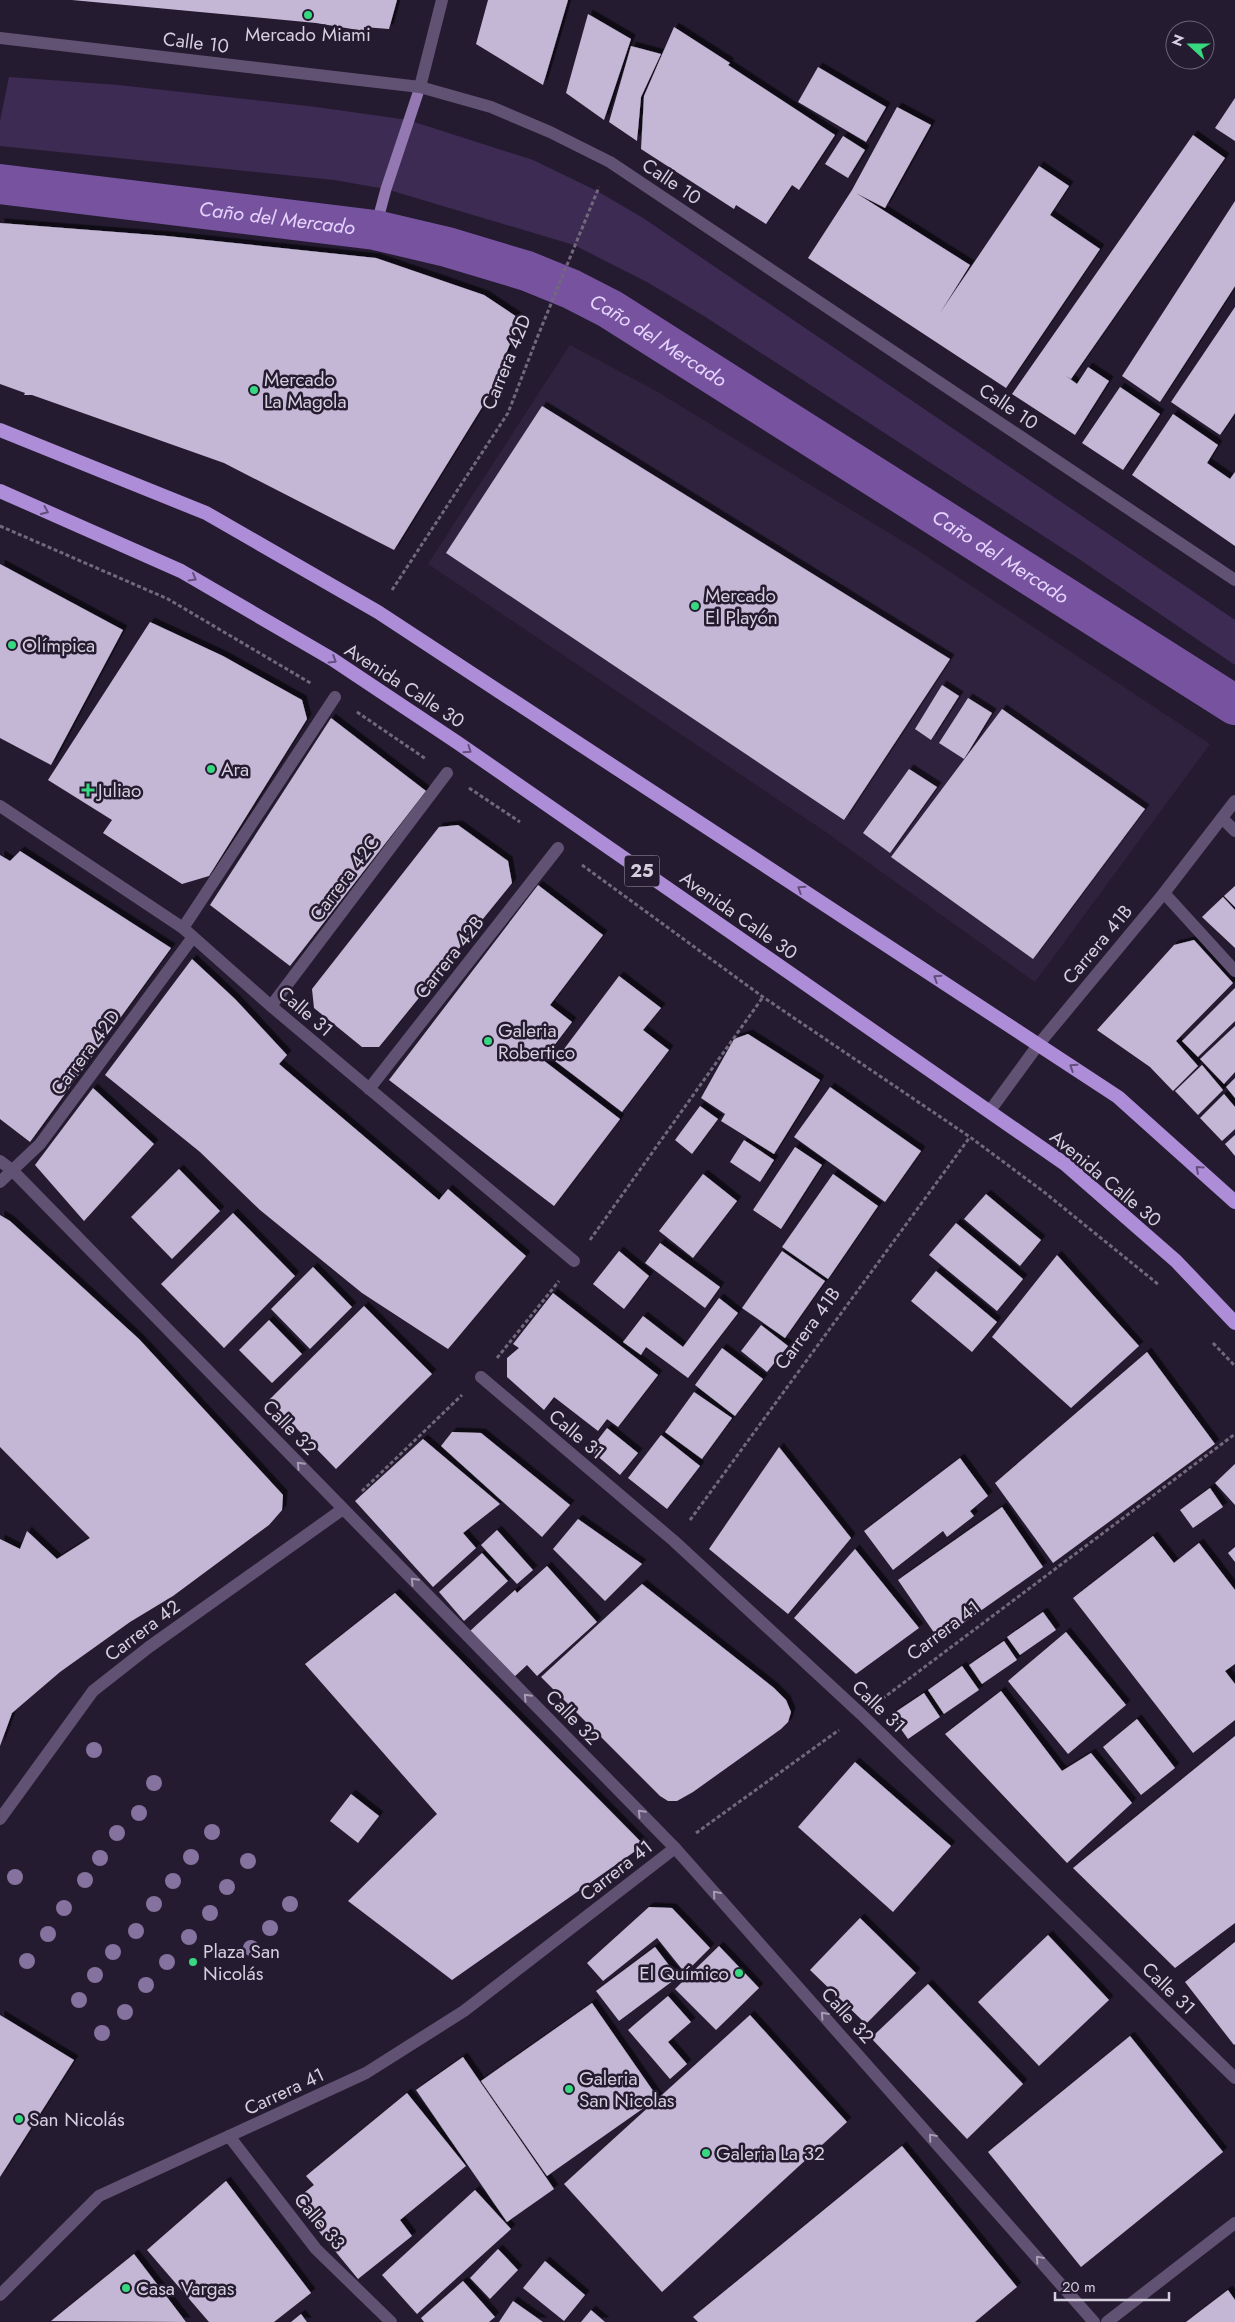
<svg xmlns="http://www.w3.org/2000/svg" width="1235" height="2322" font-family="Jost,sans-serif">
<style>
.built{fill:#2f223e}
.green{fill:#3e2b54}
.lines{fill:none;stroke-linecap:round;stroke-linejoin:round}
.stream{stroke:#9378b2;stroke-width:11}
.canal{stroke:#77539f;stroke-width:40}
.building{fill:#c3b7d5;filter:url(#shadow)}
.path{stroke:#70687b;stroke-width:3;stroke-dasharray:4 2.5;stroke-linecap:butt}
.service{stroke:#615273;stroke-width:12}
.pedestrian{stroke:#615273;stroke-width:12}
.minor{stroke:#615273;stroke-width:12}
.tertiary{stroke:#615273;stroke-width:12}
.trunk{stroke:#ae8dd8;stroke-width:14}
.tree{fill:#86729e}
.oneway{stroke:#634e7c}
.oneway2{stroke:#a69cb3}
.poi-dot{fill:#37d880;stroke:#251b31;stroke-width:2}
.labels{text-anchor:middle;stroke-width:5;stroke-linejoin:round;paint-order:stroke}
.shield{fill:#251b31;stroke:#a098a9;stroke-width:1}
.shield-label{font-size:18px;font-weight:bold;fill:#d4cedd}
.poi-label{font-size:19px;fill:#d4cedd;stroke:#251b31;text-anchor:start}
.street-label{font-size:19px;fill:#d4cedd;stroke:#251b31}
.water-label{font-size:20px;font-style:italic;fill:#e5d3fe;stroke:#251b31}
</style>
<defs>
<filter id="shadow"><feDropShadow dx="4.5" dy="-4.5" stdDeviation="0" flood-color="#0009"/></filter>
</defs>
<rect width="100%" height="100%" fill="#251b31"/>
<path class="built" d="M570,345L656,391L917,550L1210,744L1035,982L823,830L428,564Z"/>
<path class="green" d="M9,77L118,85L316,107L408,120L533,160L597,191L643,218L1235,620V665L1082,561L704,316L647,282L574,245L386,189L334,180L0,146V121Z"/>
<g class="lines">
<path class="stream" d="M375,230L386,189L420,87"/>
<path class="canal" id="s1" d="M0,184L375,230L447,247L527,271L571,289L610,309L1235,705"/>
</g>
<g class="building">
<path d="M72,0H397L389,29L364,27V31L316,23Z"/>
<path d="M488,0H568L543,85L476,44Z"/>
<path d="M588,14L631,39L604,120L566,93Z"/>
<path d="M674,27L730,63L728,65L835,135L799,190L792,185L766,224L736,205L734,209L641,149L644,96Z"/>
<path d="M631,46L661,54L641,97L637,141L609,122Z"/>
<path d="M818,67L886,107L866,142L798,102Z"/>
<path d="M1235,98V141L1215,128Z"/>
<path d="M897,107L931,125L885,208L856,193L970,265L940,313L1039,166L1069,186L1050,215L1100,249L1006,388L808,258L852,190Z"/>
<path d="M1193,135L1225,158L1071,379L1066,376L1077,384L1088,367L1109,381L1075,435L1012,394Z"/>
<path d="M843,136L865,150L848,178L825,164Z"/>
<path d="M1235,201V286L1160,402L1122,376Z"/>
<path d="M0,223L167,236L376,258L484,295L520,319L489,396L394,550L224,463L32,395H24L25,393L0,384Z"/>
<path d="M1235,307V413L1220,435L1171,402Z"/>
<path d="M1120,387L1160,414L1123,470L1082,443Z"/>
<path d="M542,406L950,659L844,820L446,553Z"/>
<path d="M1173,414L1218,445L1207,463L1230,479L1235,472V546L1132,475Z"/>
<path d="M0,564L123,630L51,765L0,738Z"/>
<path d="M150,622L223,656L302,700L307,719L209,876L182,884L103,833L112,820L48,780Z"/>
<path d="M942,685L959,696L931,740L915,729Z"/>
<path d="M968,698L992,713L964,759L939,743Z"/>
<path d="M1002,709L1145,809L1033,959L891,857Z"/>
<path d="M331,718L426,791L290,966L210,905Z"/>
<path d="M909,769L937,787L890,853L863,833Z"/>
<path d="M458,825L508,861L512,883L379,1047H362L314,1008L312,989L439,827Z"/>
<path d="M20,851L171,948L30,1142L0,1119V855L10,861Z"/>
<path d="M538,885L603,935L550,1005L572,1022L543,1060L620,1119L554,1206L389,1080Z"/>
<path d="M1235,886V907L1224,896Z"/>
<path d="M1223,897L1235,910V948L1202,917Z"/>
<path d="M1194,940L1233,983L1176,1041L1198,1066L1173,1091L1150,1067L1097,1030L1174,945Z"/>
<path d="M192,959L235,999L287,1055L279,1064L439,1200L448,1189L526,1256L448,1349L362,1293L260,1210L200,1152L105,1075Z"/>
<path d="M619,976L661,1008L643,1030L669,1050L622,1112L555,1061Z"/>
<path d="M1235,988V1021L1198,1057L1182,1041Z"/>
<path d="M1235,1026V1072L1224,1084L1200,1059Z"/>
<path d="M748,1034L820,1080L774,1154L721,1121L725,1114L701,1098L734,1039Z"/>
<path d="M1202,1065L1223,1090L1198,1115L1175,1091Z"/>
<path d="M1235,1078V1098L1226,1087Z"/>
<path d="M830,1087L921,1151L885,1202L794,1137Z"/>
<path d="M93,1088L154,1144L84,1221L35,1165Z"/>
<path d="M1224,1094L1235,1107V1129L1222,1141L1200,1118Z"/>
<path d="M700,1106L718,1119L692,1154L675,1140Z"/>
<path d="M1235,1135V1156L1225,1144Z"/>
<path d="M744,1140L774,1160L760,1182L730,1162Z"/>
<path d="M795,1147L822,1165L781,1229L753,1210Z"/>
<path d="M179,1169L220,1211L172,1259L131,1217Z"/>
<path d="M703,1174L737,1201L693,1258L659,1231Z"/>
<path d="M833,1174L878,1206L828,1279L782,1247Z"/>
<path d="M986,1194L1041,1240L1020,1266L964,1219Z"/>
<path d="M233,1213L295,1276L224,1348L161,1284Z"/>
<path d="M0,1215L10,1221L139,1339L283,1495L282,1510L269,1525L173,1596L130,1622L60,1672L12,1713L0,1746V1539L20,1549L27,1531L57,1559L90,1538L0,1447Z"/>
<path d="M956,1223L1023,1279L997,1311L929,1255Z"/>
<path d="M660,1243L720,1287L705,1308L645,1263Z"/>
<path d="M619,1251L649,1276L624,1309L593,1284Z"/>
<path d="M782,1251L825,1281L785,1338L742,1308Z"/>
<path d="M1057,1255L1139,1346L1071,1408L992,1337Z"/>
<path d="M313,1267L352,1307L310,1349L271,1309Z"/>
<path d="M936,1271L997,1322L972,1352L911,1301Z"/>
<path d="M553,1293L658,1375L618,1427L607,1419L598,1431L554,1397L544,1410L507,1377V1358L519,1348L513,1344Z"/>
<path d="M719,1298L738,1313L688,1378L646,1347L641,1355L623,1342L643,1316L683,1347Z"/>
<path d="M364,1306L432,1374L336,1469L269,1400Z"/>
<path d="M269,1320L302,1354L272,1383L239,1350Z"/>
<path d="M761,1325L788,1346L767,1372L741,1351Z"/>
<path d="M722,1348L763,1379L735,1416L695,1385Z"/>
<path d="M1147,1352L1215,1444L1053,1563L995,1483Z"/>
<path d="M694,1392L732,1418L702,1459L665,1432Z"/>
<path d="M607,1428L638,1453L620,1475L590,1450Z"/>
<path d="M452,1432L481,1433L570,1505L542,1537L441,1446Z"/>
<path d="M661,1435L700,1466L667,1509L628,1478Z"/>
<path d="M423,1439L500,1504L463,1533L476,1548L433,1587L355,1501Z"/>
<path d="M779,1447L851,1538L788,1614L709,1549Z"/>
<path d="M960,1458L988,1496L970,1511L974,1516L947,1537L943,1531L893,1570L864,1531Z"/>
<path d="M1235,1464V1505L1215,1483Z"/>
<path d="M1210,1488L1223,1507L1193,1528L1180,1510Z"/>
<path d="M1002,1507L1043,1567L939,1640L898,1580Z"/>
<path d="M578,1519L642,1564L605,1601L553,1549Z"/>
<path d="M497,1530L533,1570L517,1584L481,1545Z"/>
<path d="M1153,1536L1174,1563L1199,1543L1235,1590V1664L1225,1671L1235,1684V1720L1193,1753L1073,1598Z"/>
<path d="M1235,1547V1562L1228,1553Z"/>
<path d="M855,1549L919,1628L856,1674L794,1618Z"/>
<path d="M482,1553L508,1581L464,1621L439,1592Z"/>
<path d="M547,1566L597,1622L537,1676L527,1665L513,1678L470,1631L515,1590L517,1593Z"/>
<path d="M642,1584L774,1688L786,1700L791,1712L788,1722L781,1729L693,1792L677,1801H668L660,1796L541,1677Z"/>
<path d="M395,1593L644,1845L452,1980L348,1901L437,1814L305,1664Z"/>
<path d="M1043,1612L1056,1630L1020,1655L1007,1637Z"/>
<path d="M1066,1632L1126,1705L1068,1754L1008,1681Z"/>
<path d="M1004,1641L1017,1660L982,1684L969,1665Z"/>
<path d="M962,1666L979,1690L944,1714L928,1690Z"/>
<path d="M1001,1691L1062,1771L1091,1753L1132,1803L1067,1863L945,1734Z"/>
<path d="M924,1693L940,1717L908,1739L891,1715Z"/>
<path d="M1137,1719L1175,1768L1141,1795L1103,1747Z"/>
<path d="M1235,1736V1923L1175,1968L1073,1868Z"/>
<path d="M855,1762L951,1846L893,1912L798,1827Z"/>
<path d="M351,1794L379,1816L358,1843L330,1821Z"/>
<path d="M649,1907L672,1908L710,1948L685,1973L657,1938L603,1981L587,1963Z"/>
<path d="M860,1918L916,1973L866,2024L810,1970Z"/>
<path d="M1048,1935L1109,2000L1039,2066L978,2002Z"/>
<path d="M1235,1942V2044L1234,2045L1185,1982Z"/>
<path d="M719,1946L759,1988L716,2030L675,1989Z"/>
<path d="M655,1947L678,1977L619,2021L596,1991Z"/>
<path d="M928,1984L1023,2084L967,2139L871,2038Z"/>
<path d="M668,1996L691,2022L668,2042L687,2064L670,2079L628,2030Z"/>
<path d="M592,2003L658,2098L547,2176L481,2081Z"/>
<path d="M0,2015L74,2060L0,2177Z"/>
<path d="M750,2015L847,2122L662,2292L564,2184Z"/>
<path d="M1130,2036L1223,2152L1081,2267L988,2152Z"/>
<path d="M463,2057L554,2189L507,2222L416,2090Z"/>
<path d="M407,2093L466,2166L400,2220L412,2236L358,2279L294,2201L314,2185L306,2176Z"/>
<path d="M902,2146L1017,2287L975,2322H698L693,2317Z"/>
<path d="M226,2181L311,2293L274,2322H209L147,2250Z"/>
<path d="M475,2190L511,2229L417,2314L382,2275Z"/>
<path d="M498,2249L518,2270L490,2299L470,2278Z"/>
<path d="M134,2254L186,2322L51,2321Z"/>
<path d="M545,2261L585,2295L564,2321L523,2288Z"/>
<path d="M463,2281L495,2317L489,2322H424L421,2318Z"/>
<path d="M1228,2290L1235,2300V2322H1186Z"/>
<path d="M513,2301L543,2322H499Z"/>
<path d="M591,2310L605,2322H581Z"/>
<path d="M301,2314L307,2322H291Z"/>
</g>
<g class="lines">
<g class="path">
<path d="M0,526L168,599L312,684"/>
<path d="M392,590L508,413L537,338L599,187"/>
<path d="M357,712L426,759"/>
<path d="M469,788L520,822"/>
<path d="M582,865L763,997L970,1137L1044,1192L1159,1285"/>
<path d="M590,1240L763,997"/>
<path d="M1213,1343L1235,1366"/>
<path d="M497,1358L559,1281"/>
<path d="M362,1491L462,1395"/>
<path d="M690,1520L970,1137"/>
<path d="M882,1699L1235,1434"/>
<path d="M696,1833L839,1730"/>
</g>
<path class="service" d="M0,806L183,928L271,1006L574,1261"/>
<g class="pedestrian">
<path d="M1222,818L1235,831"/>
<path d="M1164,893L1235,971"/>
<path d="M183,928L335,697"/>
<path d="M271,1006L447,773"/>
<path d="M369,1089L558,848"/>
<path d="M0,1182L40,1144L193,937"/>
<path d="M481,1377L674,1541L861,1714L1235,2078"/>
<path d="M0,1819L93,1691L149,1647L343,1509"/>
<path d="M229,2136L316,2249L391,2322"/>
<path d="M0,2295L99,2196L366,2073L464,2011L675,1848"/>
</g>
<g class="minor">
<path d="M0,38L420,87L491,107L550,132L610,162L1235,580"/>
<path d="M420,87L442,0"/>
<path d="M989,1112L1038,1045L1164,893L1235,801"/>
<path d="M0,1161L12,1170L675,1848L1094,2322"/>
</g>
<path class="tertiary" d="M1107,2322L1235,2223"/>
<g class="trunk">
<path d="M0,430L206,513L378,612L1118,1097L1235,1202"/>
<path d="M0,491L181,571L332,659L458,743L1065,1164L1176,1261L1235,1323"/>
</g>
</g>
<g class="tree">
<circle cx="94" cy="1750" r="8"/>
<circle cx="154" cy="1783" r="8"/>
<circle cx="139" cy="1813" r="8"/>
<circle cx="212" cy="1832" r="8"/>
<circle cx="117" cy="1833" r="8"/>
<circle cx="191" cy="1857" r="8"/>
<circle cx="100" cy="1858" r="8"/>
<circle cx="248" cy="1861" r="8"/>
<circle cx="15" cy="1877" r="8"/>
<circle cx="85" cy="1880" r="8"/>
<circle cx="173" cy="1881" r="8"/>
<circle cx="227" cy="1887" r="8"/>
<circle cx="154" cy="1904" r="8"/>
<circle cx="290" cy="1904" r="8"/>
<circle cx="64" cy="1908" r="8"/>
<circle cx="210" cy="1913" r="8"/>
<circle cx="270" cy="1928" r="8"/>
<circle cx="136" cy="1931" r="8"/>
<circle cx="48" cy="1934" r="8"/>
<circle cx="189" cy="1937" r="8"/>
<circle cx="251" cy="1948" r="8"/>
<circle cx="113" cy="1952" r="8"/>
<circle cx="27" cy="1961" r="8"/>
<circle cx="167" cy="1962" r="8"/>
<circle cx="95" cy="1975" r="8"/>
<circle cx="146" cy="1985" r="8"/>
<circle cx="79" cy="2000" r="8"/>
<circle cx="125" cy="2012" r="8"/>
<circle cx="102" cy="2033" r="8"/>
</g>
<defs><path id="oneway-chevron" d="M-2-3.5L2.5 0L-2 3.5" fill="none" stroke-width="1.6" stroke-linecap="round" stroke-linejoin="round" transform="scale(1.25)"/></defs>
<g class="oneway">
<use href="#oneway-chevron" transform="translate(45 511) rotate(24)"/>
<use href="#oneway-chevron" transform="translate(193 578) rotate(30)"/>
<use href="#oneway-chevron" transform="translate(333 660) rotate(32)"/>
<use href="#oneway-chevron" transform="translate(468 750) rotate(35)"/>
<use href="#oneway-chevron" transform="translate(801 889) rotate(-147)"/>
<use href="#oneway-chevron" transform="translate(937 978) rotate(-147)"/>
<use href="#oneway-chevron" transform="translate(1073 1067) rotate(-147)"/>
<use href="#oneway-chevron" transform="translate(1199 1169) rotate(-138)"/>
</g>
<g class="oneway2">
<use href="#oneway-chevron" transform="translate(300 1465) rotate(-134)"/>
<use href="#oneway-chevron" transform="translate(414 1581) rotate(-134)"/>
<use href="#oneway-chevron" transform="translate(527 1697) rotate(-134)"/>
<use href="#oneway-chevron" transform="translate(641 1813) rotate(-134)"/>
<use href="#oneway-chevron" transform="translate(716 1894) rotate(-131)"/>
<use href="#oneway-chevron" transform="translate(824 2015) rotate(-132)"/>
<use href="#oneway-chevron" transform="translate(932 2137) rotate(-131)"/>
<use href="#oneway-chevron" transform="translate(1039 2259) rotate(-131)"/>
</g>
<g class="poi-dot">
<circle cx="308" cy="15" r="5"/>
<circle cx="254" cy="390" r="5"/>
<circle cx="695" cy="606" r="5"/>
<circle cx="12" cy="645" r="5"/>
<circle cx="211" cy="769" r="5"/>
<path d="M85.5 782.5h5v5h5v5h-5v5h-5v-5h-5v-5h5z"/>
<circle cx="488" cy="1041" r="5"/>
<circle cx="193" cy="1962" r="5"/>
<circle cx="739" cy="1973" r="5"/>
<circle cx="569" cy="2089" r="5"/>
<circle cx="19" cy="2119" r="5"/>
<circle cx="706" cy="2153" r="5"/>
<circle cx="126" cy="2288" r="5"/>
</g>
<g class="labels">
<rect class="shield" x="624.5" y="855.5" width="35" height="31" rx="4"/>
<g class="shield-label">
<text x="642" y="877">25</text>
</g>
<g class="poi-label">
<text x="308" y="41" text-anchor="middle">Mercado Miami</text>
<text x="264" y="386">Mercado<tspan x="264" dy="22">La Magola</tspan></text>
<text x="705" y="602">Mercado<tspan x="705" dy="22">El Playón</tspan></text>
<text x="22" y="652">Olímpica</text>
<text x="221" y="776">Ara</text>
<text x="98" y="797">Juliao</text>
<text x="498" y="1037">Galeria<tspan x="498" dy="22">Robertico</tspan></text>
<text x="203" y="1958">Plaza San<tspan x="203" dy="22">Nicolás</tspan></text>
<text x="729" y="1980" text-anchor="end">El Químico</text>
<text x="579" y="2085">Galeria<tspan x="579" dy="22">San Nicolas</tspan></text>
<text x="29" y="2126">San Nicolás</text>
<text x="716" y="2160">Galeria La 32</text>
<text x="136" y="2295">Casa Vargas</text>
</g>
<g class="street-label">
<text transform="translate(196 42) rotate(7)" y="7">Calle 10</text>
<text transform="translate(672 181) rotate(34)" y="7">Calle 10</text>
<text transform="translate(506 362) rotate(-68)" y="7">Carrera 42D</text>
<text transform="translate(1009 406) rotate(34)" y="7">Calle 10</text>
<text transform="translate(405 685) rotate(33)" y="7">Avenida Calle 30</text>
<text transform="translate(344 878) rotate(-53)" y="7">Carrera 42C</text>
<text transform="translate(739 915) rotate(35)" y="7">Avenida Calle 30</text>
<text transform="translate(1097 944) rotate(-50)" y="7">Carrera 41B</text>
<text transform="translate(449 957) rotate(-52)" y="7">Carrera 42B</text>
<text transform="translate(306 1011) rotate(41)" y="7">Calle 31</text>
<text transform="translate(85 1052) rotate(-53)" y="7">Carrera 42D</text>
<text transform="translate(1106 1178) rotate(40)" y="7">Avenida Calle 30</text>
<text transform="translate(807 1328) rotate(-54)" y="7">Carrera 41B</text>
<text transform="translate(290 1427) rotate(46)" y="7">Calle 32</text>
<text transform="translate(577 1434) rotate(40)" y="7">Calle 31</text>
<text transform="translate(142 1630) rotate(-37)" y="7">Carrera 42</text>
<text transform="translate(943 1630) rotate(-37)" y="7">Carrera 41</text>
<text transform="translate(879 1706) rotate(44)" y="7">Calle 31</text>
<text transform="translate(573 1717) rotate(46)" y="7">Calle 32</text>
<text transform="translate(616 1870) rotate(-38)" y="7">Carrera 41</text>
<text transform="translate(1169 1988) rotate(44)" y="7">Calle 31</text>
<text transform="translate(848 2015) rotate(48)" y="7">Calle 32</text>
<text transform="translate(284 2091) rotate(-25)" y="7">Carrera 41</text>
<text transform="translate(320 2221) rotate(50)" y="7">Calle 33</text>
</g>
<g class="water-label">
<text dy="7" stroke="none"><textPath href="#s1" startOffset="279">Caño del Mercado</textPath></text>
<text dy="7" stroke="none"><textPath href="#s1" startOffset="684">Caño del Mercado</textPath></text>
<text dy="7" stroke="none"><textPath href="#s1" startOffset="1089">Caño del Mercado</textPath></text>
</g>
</g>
<g transform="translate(1190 45) rotate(291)"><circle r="24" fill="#251b31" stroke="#6b6376"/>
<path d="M0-4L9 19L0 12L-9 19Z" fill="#37d880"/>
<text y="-8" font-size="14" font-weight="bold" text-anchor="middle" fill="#d4cedd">N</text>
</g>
<path d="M1055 2292v8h114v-8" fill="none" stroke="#d4cedd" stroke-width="2.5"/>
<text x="1062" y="2292" font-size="15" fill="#d4cedd" stroke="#251b31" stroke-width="4" paint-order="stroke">20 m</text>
</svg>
